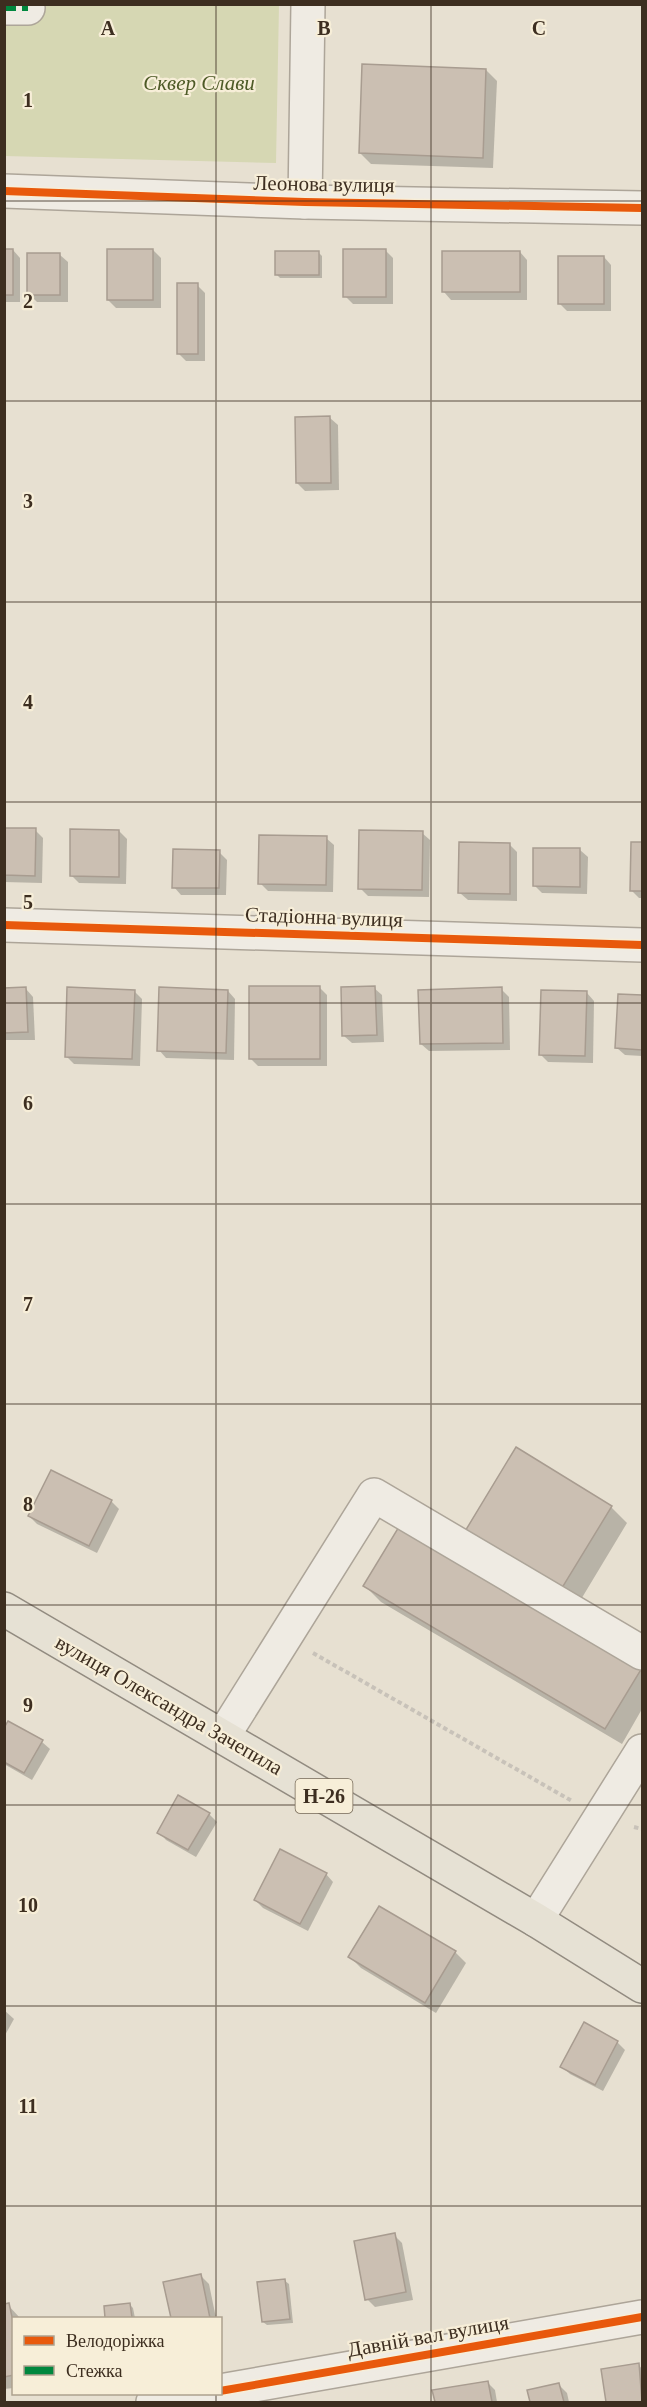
<svg xmlns="http://www.w3.org/2000/svg" width="647" height="2407" font-family="'Times New Roman',serif">
<style>
.green{fill:#d6d7b3}
.shadow{fill:#0003}
.building{fill:#cbbfb2;stroke:#a89c90;stroke-width:1.5}
.lines{fill:none;stroke-linecap:round;stroke-linejoin:round}
.minor-casing{stroke:#ada599;stroke-width:36}
.major-casing{stroke:#928b80;stroke-width:36}
.path{stroke:#c8c2b9;stroke-width:4;stroke-dasharray:4.5 3;stroke-linecap:butt}
.minor{stroke:#efebe3;stroke-width:33}
.major{stroke:#e6e1d4;stroke-width:33}
.quiet{stroke:#00873e;stroke-width:6;stroke-dasharray:12 6;stroke-linecap:butt}
.cycleway-casing{stroke:#f7eed8;stroke-width:11}
.cycleway{stroke:#e8590c;stroke-width:8}
.grid{fill:none;stroke:#3d2e20;stroke-width:1.5;stroke-opacity:0.55}
.labels{text-anchor:middle;stroke-width:4.5;stroke-linejoin:round;paint-order:stroke}
.shield{fill:#f7eed8;stroke:#756857;stroke-width:1.5}
.shield-label{font-size:20px;font-weight:bold;fill:#3d2e20}
.park-label{font-size:21px;font-style:italic;fill:#4d5a26;stroke:#f7eed8}
.street-label{font-size:21px;fill:#3d2e20;stroke:#f7eed8}
.grid-label{font-size:20px;text-anchor:middle;font-weight:bold;fill:#3d2e20;stroke:#f7eed8;stroke-width:4.5;stroke-linejoin:round;paint-order:stroke}
</style>
<rect width="100%" height="100%" fill="#e7e0d1"/>
<path class="green" d="M5,5H279L276,163L5,156Z"/>
<g class="shadow">
<path d="M486,70L497,81L493,168L371,164L360,153Z"/>
<path d="M4,250H13L20,258V302H4Z"/>
<path d="M153,250L161,258V308H116L108,300Z"/>
<path d="M385,250L393,258V304H353L345,296Z"/>
<path d="M318,252L322,256V278H280L277,275Z"/>
<path d="M520,252L527,260V300H451L444,292Z"/>
<path d="M60,255L68,262V302H37L29,294Z"/>
<path d="M604,257L611,265V311H567L559,303Z"/>
<path d="M197,285L205,293V361H186L178,353Z"/>
<path d="M330,418L338,425L339,490L305,491L297,483Z"/>
<path d="M4,829L35,830L43,838L42,883L4,882Z"/>
<path d="M119,831L127,839L126,884L79,883L71,875Z"/>
<path d="M422,833L430,840L429,897L368,896L360,888Z"/>
<path d="M326,838L334,845L333,892L268,891L260,883Z"/>
<path d="M632,843L642,844V898H639L631,890Z"/>
<path d="M510,845L517,852V901L468,900L460,893Z"/>
<path d="M580,850L588,857L587,894L542,893L534,885Z"/>
<path d="M219,852L227,860L226,895H181L174,887Z"/>
<path d="M319,987L327,995V1066H258L250,1058Z"/>
<path d="M374,988L382,995L384,1042L352,1043L344,1036Z"/>
<path d="M26,989L33,997L35,1040H4V990Z"/>
<path d="M501,989L509,997L510,1050L429,1051L421,1044Z"/>
<path d="M134,991L142,999L140,1066L74,1064L66,1056Z"/>
<path d="M228,991L235,999L234,1060L166,1058L159,1050Z"/>
<path d="M587,993L594,1001L593,1063L548,1062L540,1054Z"/>
<path d="M619,995L642,996V1056L625,1055L617,1048Z"/>
<path d="M516,1449L611,1507L627,1523L577,1606L642,1672V1709L622,1744L381,1602L365,1586L476,1572Z"/>
<path d="M52,1472L112,1502L119,1509L97,1553L37,1524L29,1516Z"/>
<path d="M4,1731L42,1742L50,1749L32,1780L4,1764Z"/>
<path d="M209,1814L217,1822L196,1857L166,1840L159,1832Z"/>
<path d="M326,1874L333,1882L308,1931L263,1908L255,1900Z"/>
<path d="M455,1952L466,1963L436,2013L361,1968L350,1957Z"/>
<path d="M4,2010L14,2019L4,2037Z"/>
<path d="M617,2042L625,2050L603,2091L570,2074L562,2067Z"/>
<path d="M394,2235L402,2243L413,2300L375,2307L367,2299Z"/>
<path d="M201,2276L209,2284L216,2318H172L165,2284Z"/>
<path d="M285,2281L289,2284L293,2323L267,2325L263,2322Z"/>
<path d="M4,2305H8L20,2318H14V2388L4,2389Z"/>
<path d="M130,2305L133,2308L135,2318H107L105,2308Z"/>
<path d="M638,2364L642,2369V2402H607L602,2370Z"/>
<path d="M488,2383L495,2390L497,2402H436L434,2391Z"/>
<path d="M559,2385L567,2393L569,2402H531L529,2391Z"/>
</g>
<g class="building">
<path d="M362,64L486,69L483,158L359,153Z"/>
<rect x="4" y="249" width="9" height="46"/>
<rect x="107" y="249" width="46" height="51"/>
<rect x="343" y="249" width="43" height="48"/>
<rect x="275" y="251" width="44" height="24"/>
<rect x="442" y="251" width="78" height="41"/>
<rect x="27" y="253" width="33" height="42"/>
<rect x="558" y="256" width="46" height="48"/>
<rect x="177" y="283" width="21" height="71"/>
<path d="M330,416L331,483H296L295,417Z"/>
<path d="M4,828H36L35,876L4,875Z"/>
<path d="M70,829L119,830V877L70,876Z"/>
<path d="M359,830L423,831L422,890L358,889Z"/>
<path d="M259,835L327,836L326,885L258,884Z"/>
<path d="M459,842L510,843V894L458,893Z"/>
<path d="M631,842H642V891H630Z"/>
<path d="M533,848H580V887L533,886Z"/>
<path d="M173,849L220,850L219,888H172Z"/>
<rect x="249" y="986" width="71" height="73"/>
<path d="M375,986L377,1035L342,1036L341,987Z"/>
<path d="M26,987L28,1032L4,1033V988Z"/>
<path d="M67,987L135,990L132,1059L65,1057Z"/>
<path d="M159,987L228,990L226,1053L157,1051Z"/>
<path d="M502,987L503,1043L420,1044L418,990Z"/>
<path d="M541,990L587,991L585,1056L539,1055Z"/>
<path d="M618,994L642,995V1050L615,1048Z"/>
<path d="M516,1447L612,1506L560,1591L642,1668L605,1729L363,1586L400,1525L464,1533Z"/>
<path d="M51,1470L112,1500L89,1546L28,1516Z"/>
<path d="M8,1721L43,1740L24,1773L4,1762V1728Z"/>
<path d="M178,1795L210,1813L188,1850L157,1833Z"/>
<path d="M280,1849L327,1873L300,1924L254,1900Z"/>
<path d="M379,1906L456,1951L425,2003L348,1957Z"/>
<path d="M584,2022L618,2041L595,2085L560,2067Z"/>
<path d="M395,2233L406,2292L365,2300L354,2241Z"/>
<path d="M201,2274L210,2318H171L163,2282Z"/>
<path d="M285,2279L290,2319L262,2322L257,2282Z"/>
<path d="M9,2303L14,2326V2375L4,2377V2304Z"/>
<path d="M130,2303L132,2318H105L104,2306Z"/>
<path d="M639,2363L642,2402H606L601,2369Z"/>
<path d="M488,2381L492,2402H435L432,2390Z"/>
<path d="M559,2383L564,2402H530L527,2390Z"/>
</g>
<g class="lines">
<g class="minor-casing">
<g id="minor">
<path d="M4,8H28"/>
<path d="M4,191L305,202L642,208"/>
<path d="M305,202L308,4"/>
<path d="M4,925L642,945"/>
<path d="M223,1736L374,1495L642,1653"/>
<path d="M536,1920L642,1751"/>
<path d="M220,2391L642,2317"/>
<path d="M153,2402L205,2394"/>
</g>
</g>
<g class="major-casing">
<path id="major" d="M4,1609L536,1920L642,1986"/>
</g>
<g class="path">
<path d="M313,1653L572,1801"/>
<path d="M634,1827L642,1829"/>
</g>
<use href="#minor" class="minor"/>
<use href="#major" class="major"/>
<path class="quiet" d="M4,8H28"/>
<g class="cycleway-casing">
<g id="cycleway">
<path d="M4,191L305,202L642,208"/>
<path d="M4,925L642,945"/>
<path d="M220,2391L642,2317"/>
</g>
</g>
<use href="#cycleway" class="cycleway"/>
</g>
<path class="grid" d="M216,4V2318M431,4V2402M4,201H642M4,401H642M4,602H642M4,802H642M4,1003H642M4,1204H642M4,1404H642M4,1605H642M4,1805H642M4,2006H642M4,2206H642M216,2394V2402"/>
<g class="labels">
<rect class="shield" x="295.5" y="1779" width="57" height="34" rx="4.5"/>
<g class="shield-label">
<text x="324" y="1803">Н-26</text>
</g>
<g class="park-label">
<text x="199" y="90">Сквер Слави</text>
</g>
<g class="street-label">
<text transform="translate(324 184) rotate(1)" y="7">Леонова вулиця</text>
<text transform="translate(324 917) rotate(2)" y="7">Стадіонна вулиця</text>
<text transform="translate(169 1705) rotate(30)" y="7">вулиця Олександра Зачепила</text>
<text transform="translate(428 2336) rotate(-10)" y="7">Давній вал вулиця</text>
</g>
</g>
<g class="grid-label">
<text x="108" y="35">A</text>
<text x="324" y="35">B</text>
<text x="539" y="35">C</text>
<text x="28" y="107">1</text>
<text x="28" y="308">2</text>
<text x="28" y="508">3</text>
<text x="28" y="709">4</text>
<text x="28" y="909">5</text>
<text x="28" y="1110">6</text>
<text x="28" y="1311">7</text>
<text x="28" y="1511">8</text>
<text x="28" y="1712">9</text>
<text x="28" y="1912">10</text>
<text x="28" y="2113">11</text>
</g>
<rect width="647" height="2407" fill="none" stroke="#3d2e20" stroke-width="12"/>
<rect x="12" y="2317" width="210" height="78" fill="#f7eed8" stroke="#ada18e" stroke-width="1.5"/>
<rect x="24" y="2336" width="30" height="9" fill="#e8590c" stroke="#ada18e" stroke-width="1.5"/>
<text x="66" y="2347" font-size="18" fill="#3d2e20">Велодоріжка</text>
<rect x="24" y="2366" width="30" height="9" fill="#00873e" stroke="#ada18e" stroke-width="1.5"/>
<text x="66" y="2377" font-size="18" fill="#3d2e20">Стежка</text>
</svg>
